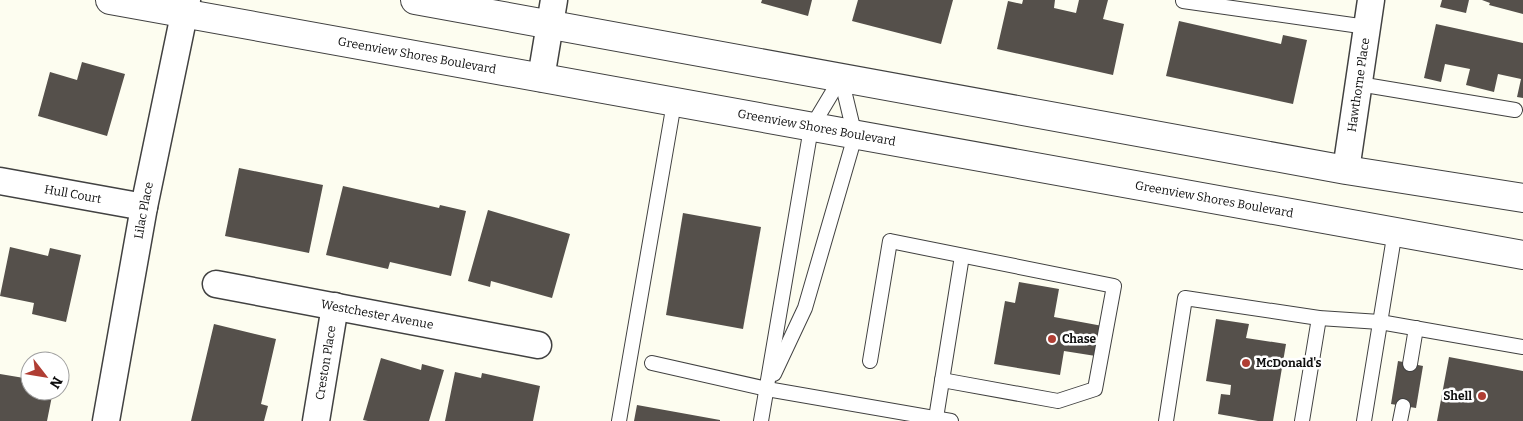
<svg xmlns="http://www.w3.org/2000/svg" width="1523" height="421" font-family="Bitter,serif">
<style>
.building{fill:#55504b}
.lines{fill:none;stroke-linecap:round;stroke-linejoin:round}
.service-casing{stroke:#414141;stroke-width:16}
.minor-casing{stroke:#414141;stroke-width:29}
.tertiary-casing{stroke:#414141;stroke-width:30}
.service{stroke:#fff;stroke-width:14}
.minor{stroke:#fff;stroke-width:26}
.tertiary{stroke:#fff;stroke-width:28}
.poi-dot{fill:#b03e34;stroke:#fff;stroke-width:2}
.labels{text-anchor:middle;stroke-width:5;stroke-linejoin:round;paint-order:stroke}
.street-label{font-size:12px;fill:#0e0e0e;stroke:#fff}
.poi-label{font-size:12px;font-weight:bold;fill:#0e0e0e;stroke:#fff;text-anchor:start}
</style>
<rect width="100%" height="100%" fill="#fdfdf0"/>
<g class="building">
<path d="M762,0H812L808,16L761,3Z"/>
<path d="M858,0H953L941,44L852,21Z"/>
<path d="M1023,0H1055L1054,8L1076,13L1079,0H1108L1103,19L1124,24L1113,75L997,49L1008,1L1022,4Z"/>
<path d="M1442,0H1469L1466,13L1440,7Z"/>
<path d="M1482,0H1523V14L1489,5L1490,3Z"/>
<path d="M1179,21L1281,44L1283,35L1307,40L1293,104L1166,76Z"/>
<path d="M1436,24L1523,43V98L1517,97L1521,79L1498,74L1494,92L1466,85L1470,69L1445,64L1441,82L1424,78Z"/>
<path d="M82,62L125,74L107,136L38,116L50,72L77,80Z"/>
<path d="M239,168L323,185L309,253L225,236Z"/>
<path d="M343,186L439,208L440,205L466,211L451,276L390,262L388,269L326,255Z"/>
<path d="M488,210L570,234L552,298L491,281L490,287L468,281Z"/>
<path d="M683,213L761,227L743,329L666,315Z"/>
<path d="M10,247L48,256L50,248L81,255L66,322L32,314L34,303L0,296Z"/>
<path d="M1019,282L1059,289L1054,317L1108,327L1102,357L1064,351L1060,375L994,364L1005,301L1015,303Z"/>
<path d="M1216,319L1249,324L1246,338L1286,344L1273,421H1258L1218,414L1221,394L1230,395L1231,385L1206,381Z"/>
<path d="M214,324L276,339L261,404L268,406L264,421H191Z"/>
<path d="M1449,357L1523,371V421H1437Z"/>
<path d="M381,358L421,370L422,364L444,370L429,421H368L363,420Z"/>
<path d="M1398,361L1423,366L1416,408L1391,404Z"/>
<path d="M455,372L481,378L482,373L540,386L533,421H445Z"/>
<path d="M0,374L30,379V391H53L47,421H0Z"/>
<path d="M637,405L720,420V421H634Z"/>
</g>
<g class="lines">
<g class="service-casing">
<g id="service">
<path d="M1183,1L1367,27"/>
<path d="M1359,84L1515,110"/>
<path d="M870,361L890,241L1114,286L1095,389L1058,401L942,380"/>
<path d="M652,363L767,389L951,421"/>
<path d="M1410,364L1416,328"/>
<path d="M774,374L805,308L855,136L841,78"/>
<path d="M936,418L962,256"/>
<path d="M619,421L674,103"/>
<path d="M761,421L811,128L841,78"/>
<path d="M1166,421L1185,298L1319,318L1380,322L1523,347"/>
<path d="M1302,421L1319,318"/>
<path d="M1364,421L1395,231"/>
<path d="M1400,421L1403,406"/>
</g>
</g>
<g class="minor-casing">
<g id="minor">
<path d="M541,78L554,0"/>
<path id="s1" d="M1346,170L1371,0"/>
<path id="s2" d="M0,181L144,207"/>
<path id="s3" d="M216,284L538,345"/>
<path id="s4" d="M106,421L144,207L187,0"/>
<path id="s5" d="M316,421L335,306"/>
</g>
</g>
<g class="tertiary-casing">
<g id="tertiary">
<path id="s6" d="M110,0L1523,255"/>
<path d="M415,0L1346,170L1523,198"/>
</g>
</g>
<use href="#service" class="service"/>
<use href="#minor" class="minor"/>
<use href="#tertiary" class="tertiary"/>
</g>
<g class="poi-dot">
<circle cx="1052" cy="339" r="5"/>
<circle cx="1246" cy="363" r="5"/>
<circle cx="1482" cy="396" r="5"/>
</g>
<g class="labels">
<g class="street-label">
<text dy="4" stroke="none"><textPath href="#s6" startOffset="312">Greenview Shores Boulevard</textPath></text>
<text dy="4" stroke="none"><textPath href="#s1" startOffset="86">Hawthorne Place</textPath></text>
<text dy="4" stroke="none"><textPath href="#s6" startOffset="718">Greenview Shores Boulevard</textPath></text>
<text dy="4" stroke="none"><textPath href="#s2" startOffset="74">Hull Court</textPath></text>
<text dy="4" stroke="none"><textPath href="#s6" startOffset="1122">Greenview Shores Boulevard</textPath></text>
<text dy="4" stroke="none"><textPath href="#s4" startOffset="214">Lilac Place</textPath></text>
<text dy="4" stroke="none"><textPath href="#s3" startOffset="164">Westchester Avenue</textPath></text>
<text dy="4" stroke="none"><textPath href="#s5" startOffset="59">Creston Place</textPath></text>
</g>
<g class="poi-label">
<text x="1062" y="343">Chase</text>
<text x="1256" y="367">McDonald's</text>
<text x="1472" y="400" text-anchor="end">Shell</text>
</g>
</g>
<g transform="translate(45 376) rotate(121)"><circle r="24" fill="#ffffff" stroke="#9f9f9f"/>
<path d="M0-4L9 19L0 12L-9 19Z" fill="#b03e34"/>
<text y="-8" font-size="14" font-weight="bold" text-anchor="middle" fill="#0e0e0e">N</text>
</g>
</svg>
